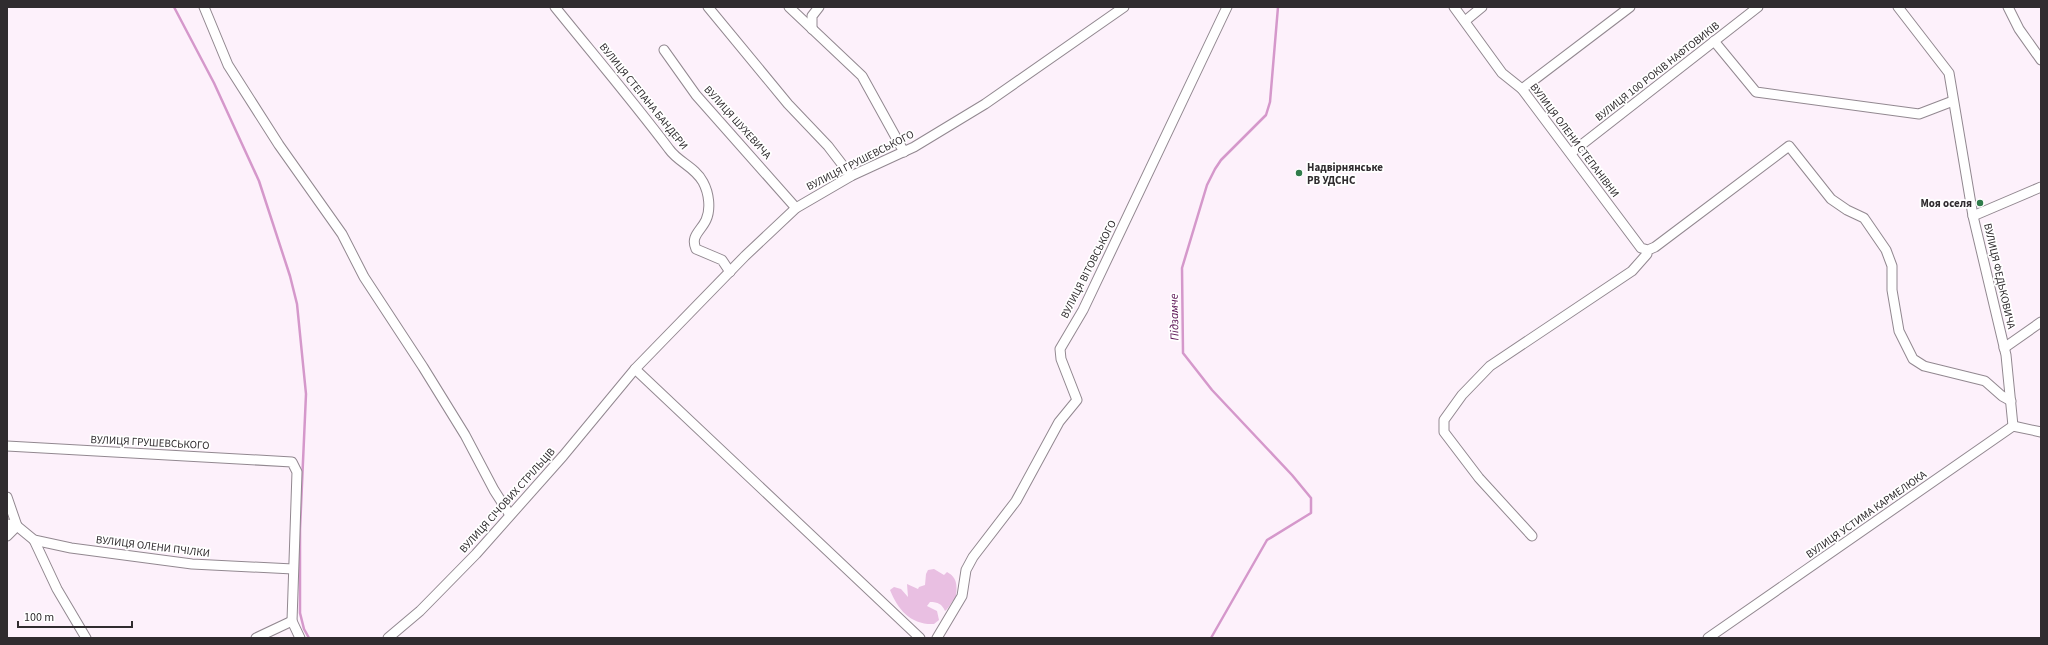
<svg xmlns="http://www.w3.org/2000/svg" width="2048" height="645" font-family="'Source Sans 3',sans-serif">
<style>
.green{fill:#e9bfe2}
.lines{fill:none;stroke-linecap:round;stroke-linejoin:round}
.stream{stroke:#d598cb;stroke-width:2.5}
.minor-casing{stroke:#928890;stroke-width:11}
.minor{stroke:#fff;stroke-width:9}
.poi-dot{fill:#307c4b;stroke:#fff;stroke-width:1.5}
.labels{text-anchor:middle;stroke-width:3.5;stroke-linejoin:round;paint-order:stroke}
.street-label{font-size:11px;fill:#302c2f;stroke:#fff}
.poi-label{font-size:11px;font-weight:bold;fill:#302c2f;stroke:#fff;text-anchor:start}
.water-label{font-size:12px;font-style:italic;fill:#5a1353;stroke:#fff}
</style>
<rect width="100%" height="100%" fill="#fdf1fb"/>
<path class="green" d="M934,569L944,575L947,572C958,578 957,586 956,598C951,601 950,607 945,611C942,604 938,602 930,602L927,606L937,611L939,620L934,624C911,625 898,610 890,590L894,587L901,589L908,597L907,584L918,589L919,587L925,585L926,574L928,570Z"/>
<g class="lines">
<g class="stream">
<path d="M174,7L214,83L259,181L290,276L297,304L306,394L300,529V613L304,629L309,638"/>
<path d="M1211,638L1267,540L1311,513V498L1292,475L1212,390L1183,353L1182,268L1207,185L1215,169L1221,160L1266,115L1270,102L1278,7"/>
</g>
<g class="minor-casing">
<g id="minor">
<path d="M204,7L228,65L279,145L342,234L364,277L423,367L465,435L494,490L510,515"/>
<path d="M555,7C593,54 632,100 669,149C678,162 695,167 703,182C709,193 711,209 706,220C701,231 690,236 696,249L722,260L730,272"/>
<path d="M708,7L788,104L828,146L851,176"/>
<path d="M789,7L862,76L904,152"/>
<path d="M1454,7L1502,73L1522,89L1641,248L1648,250L1655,247L1789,146L1831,199L1847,210L1864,218L1886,250L1892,266V290L1899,331L1913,359L1924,366L1985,381L2002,396L2011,401"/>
<path d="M1898,7L1949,73L1973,216L2006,355L2013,426"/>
<path d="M2008,7L2019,29L2041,60"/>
<path d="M1465,21L1482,7"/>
<path d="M812,29V16L819,7"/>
<path d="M1714,41L1756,92L1919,114L1953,101"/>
<path d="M664,50L696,95L796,208"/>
<path d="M1522,89L1630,7"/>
<path d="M1571,153L1758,7"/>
<path d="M1973,216L2041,187"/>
<path d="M2004,348L2041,322"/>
<path d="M635,369L920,638"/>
<path d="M7,446L292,462L297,472L292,621L300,638"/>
<path d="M7,497L17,526"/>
<path d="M7,524L17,526L34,540L71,548L192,564L293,569"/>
<path d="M7,536L17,526"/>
<path d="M1532,536L1479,478L1444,432V420L1462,395L1490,366L1632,271L1647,254"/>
<path d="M34,540L57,589L86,638"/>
<path d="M256,638L292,621"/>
<path d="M388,638L420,611L476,554L563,456L635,369L745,256L796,208L851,176L914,147L985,104L1124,7"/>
<path d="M937,638L962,596L966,570L973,557L1016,501L1059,422L1077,400L1061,359L1060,349L1083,310L1227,7"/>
<path d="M1708,638L2013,426L2041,432"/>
</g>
</g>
<use href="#minor" class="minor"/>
</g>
<g class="poi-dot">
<circle cx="1299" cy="173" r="4"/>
<circle cx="1980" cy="203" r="4"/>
</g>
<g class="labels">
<g class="street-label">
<text transform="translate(1657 71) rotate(-38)" y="4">ВУЛИЦЯ 100 РОКІВ НАФТОВИКІВ</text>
<text transform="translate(644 96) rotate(51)" y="4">ВУЛИЦЯ СТЕПАНА БАНДЕРИ</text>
<text transform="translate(738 122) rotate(48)" y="4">ВУЛИЦЯ ШУХЕВИЧА</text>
<text transform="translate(1575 140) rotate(53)" y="4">ВУЛИЦЯ ОЛЕНИ СТЕПАНІВНИ</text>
<text transform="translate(860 160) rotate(-27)" y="4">ВУЛИЦЯ ГРУШЕВСЬКОГО</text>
<text transform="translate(1088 269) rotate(-63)" y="4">ВУЛИЦЯ ВІТОВСЬКОГО</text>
<text transform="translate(2000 276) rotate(77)" y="4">ВУЛИЦЯ ФЕДЬКОВИЧА</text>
<text transform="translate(150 442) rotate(3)" y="4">ВУЛИЦЯ ГРУШЕВСЬКОГО</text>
<text transform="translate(507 500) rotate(-48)" y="4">ВУЛИЦЯ СІЧОВИХ СТРІЛЬЦІВ</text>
<text transform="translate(1866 514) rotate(-35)" y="4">ВУЛИЦЯ УСТИМА КАРМЕЛЮКА</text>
<text transform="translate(153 546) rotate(7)" y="4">ВУЛИЦЯ ОЛЕНИ ПЧІЛКИ</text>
</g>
<g class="poi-label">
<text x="1307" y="171">Надвірнянське<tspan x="1307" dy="13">РВ УДСНС</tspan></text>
<text x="1972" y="207" text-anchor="end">Моя оселя</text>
</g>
<g class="water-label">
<text transform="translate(1174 317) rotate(-91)" y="4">Підзамче</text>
</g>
</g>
<rect width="2048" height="645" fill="none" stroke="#302c2f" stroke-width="16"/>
<path d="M18 621v6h114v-6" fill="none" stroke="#302c2f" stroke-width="2"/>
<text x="24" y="621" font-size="12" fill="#302c2f" stroke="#ffffff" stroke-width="3" paint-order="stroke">100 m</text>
</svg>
